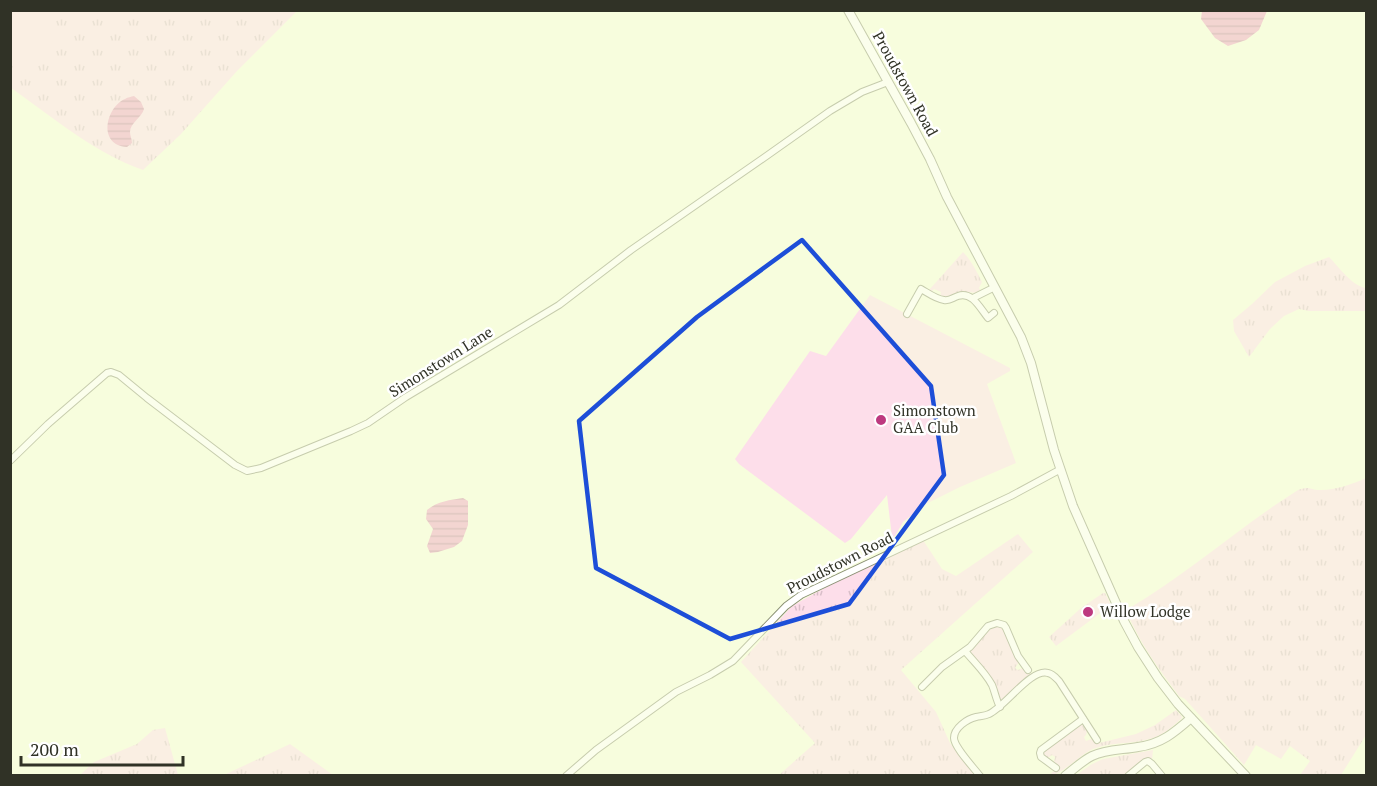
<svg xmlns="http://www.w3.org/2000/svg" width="1377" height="786" font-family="'PT Serif',serif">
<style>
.grass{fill:url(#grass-tufts)}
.garden{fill:#fddeea}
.water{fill:url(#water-rules)}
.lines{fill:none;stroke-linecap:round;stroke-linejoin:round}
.street-casing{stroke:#8b9174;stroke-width:8}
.secondary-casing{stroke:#8b9174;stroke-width:10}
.street{stroke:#fff;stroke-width:6}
.secondary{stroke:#fff;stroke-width:8}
.marked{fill:none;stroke:#1d4ed8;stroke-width:4.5;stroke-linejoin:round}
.poi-dot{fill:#bd397f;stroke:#fff;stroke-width:2}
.labels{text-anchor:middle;stroke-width:5;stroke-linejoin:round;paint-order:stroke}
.street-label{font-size:15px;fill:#303226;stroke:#fff}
.poi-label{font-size:15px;fill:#303226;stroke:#fff;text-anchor:start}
</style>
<defs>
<pattern id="grass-tufts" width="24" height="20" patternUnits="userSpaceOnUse" patternTransform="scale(1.5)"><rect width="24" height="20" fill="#fddeea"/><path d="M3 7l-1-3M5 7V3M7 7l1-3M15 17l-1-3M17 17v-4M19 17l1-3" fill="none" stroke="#d9bfc9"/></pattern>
<pattern id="water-rules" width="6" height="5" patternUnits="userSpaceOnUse" patternTransform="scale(1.5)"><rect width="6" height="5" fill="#eda5c4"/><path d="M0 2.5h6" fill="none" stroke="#c0879f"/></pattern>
</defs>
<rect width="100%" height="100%" fill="#f7fddd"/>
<g class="grass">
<path d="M11,11H297L237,71L181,134L143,170C94,153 53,117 11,88Z"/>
<path d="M963,252C971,260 977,272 982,282L979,288L981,291C974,294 972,292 966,292C956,292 950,299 940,296L941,292L934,289L931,292L929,290Z"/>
<path d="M1329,257C1339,267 1352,286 1366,288V311H1309L1299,309L1284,316L1270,329L1249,357L1234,331L1233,320L1252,304L1275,282L1305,266Z"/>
<path d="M1366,478V735L1341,775H1300L1310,761L1290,746L1281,759L1256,745L1244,765L1185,699L1179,696C1158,668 1139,642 1126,610C1187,575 1239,527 1298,490C1310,486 1308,489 1318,490C1333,491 1353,484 1366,478Z"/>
<path d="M1018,534L1033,552L901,670L936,712L950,743L976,775H779L815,743L741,662L792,606L828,586L923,540L942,569L956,576Z"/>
<path d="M1103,593H1105L1111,605L1056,646L1049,637L1081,608Z"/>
<path d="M999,625L1005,631L1019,662L1015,668L1018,670L1023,668L1029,674L1036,672L1002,700H999L969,652L990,627Z"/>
<path d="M1176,710L1182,717L1181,719C1174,725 1167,732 1158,736C1138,745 1114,741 1093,749C1079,755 1063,775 1049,775L1054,771L1049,768L1050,766L1057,767L1054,762L1055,757L1052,755L1046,759L1043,756V751L1081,724L1084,725L1087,731L1086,735L1084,737L1086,741L1091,739L1099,743L1136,734L1155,725Z"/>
<path d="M165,728L178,775H80L94,762L137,744L153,730Z"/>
<path d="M290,744L333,775H224Z"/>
<path d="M1153,750L1152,760L1147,759H1143L1124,775L1075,776L1092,764L1103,759Z"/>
</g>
<g class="garden">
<path d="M11,10L67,11L47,26C55,43 54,45 42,59L30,61L12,56L11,58Z"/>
<path d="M870,295L1010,368V371L987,384L1016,463L960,487L926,504L903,522L895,536L892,537L887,495L851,539L845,543L739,464L735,459L810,351L826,356Z"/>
</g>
<g class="water">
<path d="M1202,11V10L1267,11L1259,30L1246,40L1228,46L1215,38L1201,19Z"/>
<path d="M134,96L141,102L144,109C142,117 130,123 130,132C130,136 132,139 132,143L127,147C97,145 106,107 125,99C128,97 131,97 134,96Z"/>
<path d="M463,498L468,501V525L462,541L454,547L438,552L430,553L427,546L433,529L426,519L427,510C438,501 450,500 463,498Z"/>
</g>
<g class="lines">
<g class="street-casing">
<g id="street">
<path d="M973,298L995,287"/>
<path d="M907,314L921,289C928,293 936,299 944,300C950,301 952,298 958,296C972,291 980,308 988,318L994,313"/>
<path d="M10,461L48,424L107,373L111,372L119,375L147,398L235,465L247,471L261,468L351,431L368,423L406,397L559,305L631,250L765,157L830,111L862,92L888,82"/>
<path d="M965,651C974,662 985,672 992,685C995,692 996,700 1000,707"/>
<path d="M922,687L942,667L970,647L988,626L997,623L1004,625L1006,628L1018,656L1028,670"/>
<path d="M1056,768L1041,757L1040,753L1041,750L1083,719"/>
<path d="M566,776L596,750L676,692L710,675L733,661L786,606L801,595L1011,496L1061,469"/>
<path d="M980,776C974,768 954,747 954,738C954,728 967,719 976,717C981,716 985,716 989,714C1005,707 1031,668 1048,673C1053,674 1056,678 1059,681L1097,740"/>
<path d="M1128,776L1145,762L1148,761L1152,764L1162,776"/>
</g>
</g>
<g class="secondary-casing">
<g id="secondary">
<path d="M848,10L911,123L930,159L947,197L1021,337L1031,363L1054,450L1073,506L1124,621L1138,647L1158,678L1178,704L1246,776"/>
<path d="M1065,776C1074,769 1082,761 1092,756C1106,749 1123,750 1138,747C1161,744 1174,733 1191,718"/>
</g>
</g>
<use href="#street" class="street"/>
<use href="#secondary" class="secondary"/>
</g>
<path d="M0 0H1377V786H0ZM802,240L931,386L944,475L849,604L730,639L596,568L579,421L697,317Z" fill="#f7fddd" fill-opacity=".55" fill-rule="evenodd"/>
<path class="marked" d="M802,240L931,386L944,475L849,604L730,639L596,568L579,421L697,317Z"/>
<g class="poi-dot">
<circle cx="881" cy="420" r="6"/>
<circle cx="1088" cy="612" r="6"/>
</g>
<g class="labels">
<g class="street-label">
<text transform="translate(905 84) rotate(61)" y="5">Proudstown Road</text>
<text transform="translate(441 362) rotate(-32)" y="5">Simonstown Lane</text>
<text transform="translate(840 563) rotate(-27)" y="5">Proudstown Road</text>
</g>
<g class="poi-label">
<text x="893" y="416">Simonstown<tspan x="893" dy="17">GAA Club</tspan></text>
<text x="1100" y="617">Willow Lodge</text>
</g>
</g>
<rect width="1377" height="786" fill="none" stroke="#303226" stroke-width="24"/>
<path d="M21 756v9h162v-9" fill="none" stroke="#303226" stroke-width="3"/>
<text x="30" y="756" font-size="18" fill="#303226" stroke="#ffffff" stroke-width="4.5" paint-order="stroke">200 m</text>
</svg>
